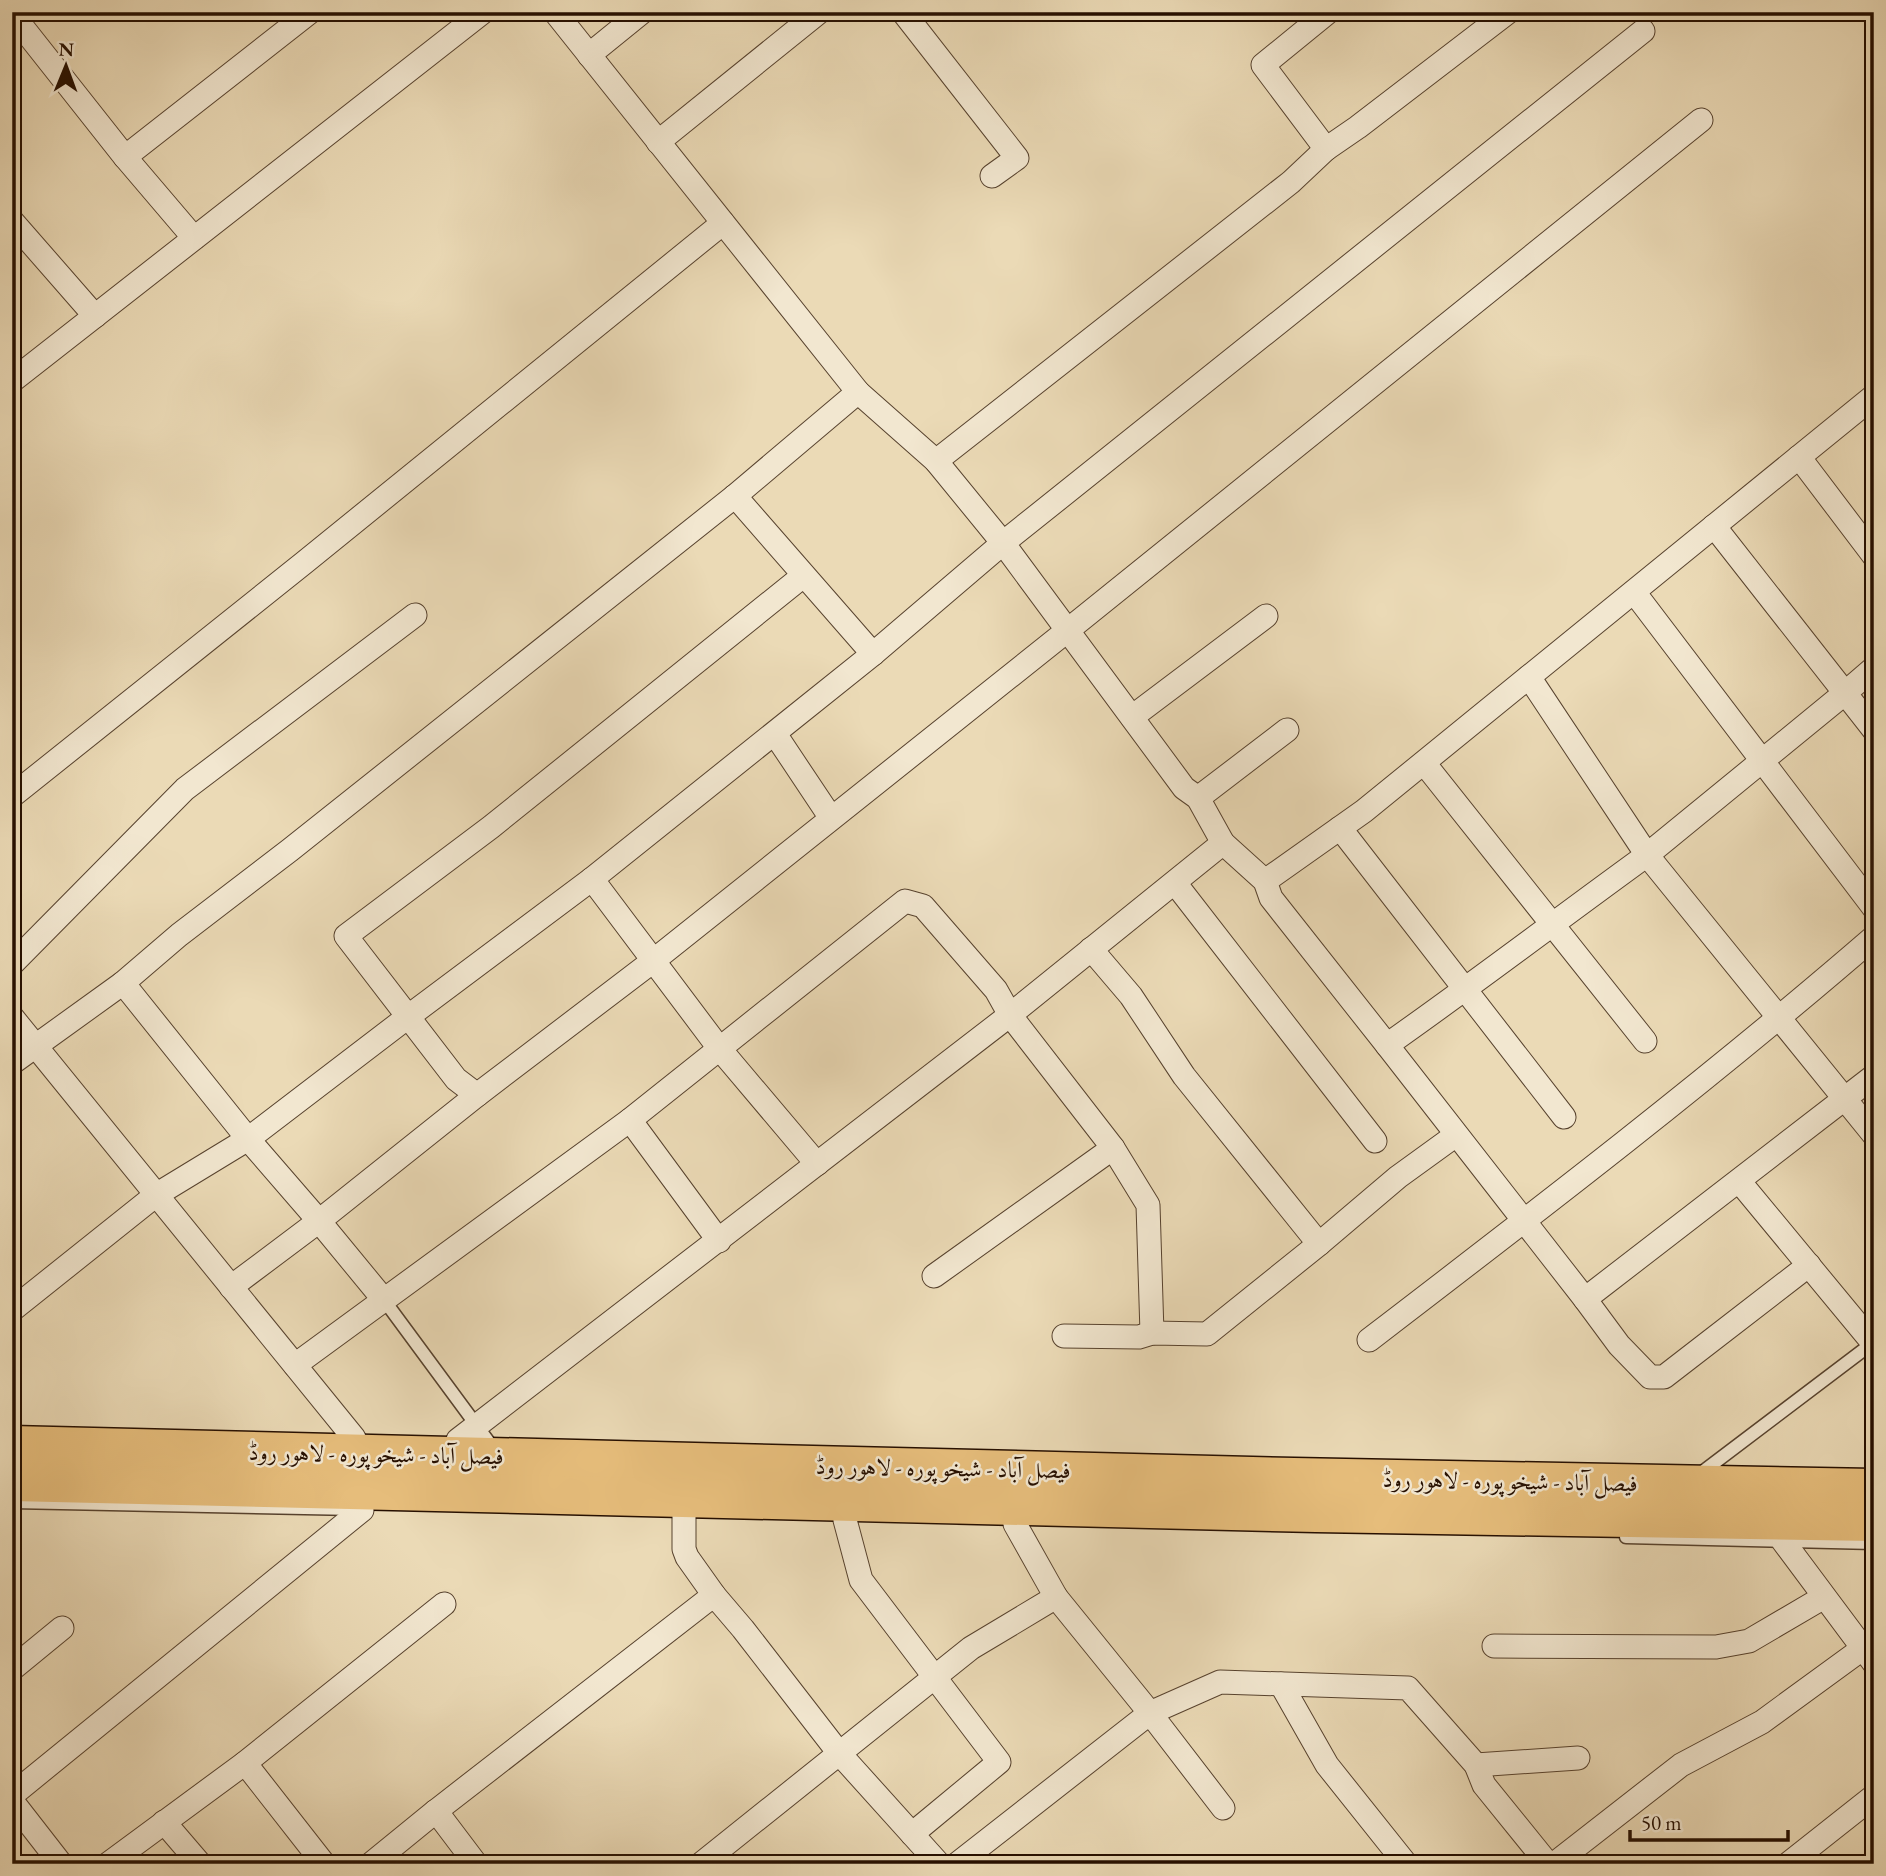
<svg xmlns="http://www.w3.org/2000/svg" width="1886" height="1876" font-family="'EB Garamond',Amiri,serif">
<style>
.lines{fill:none;stroke-linecap:round;stroke-linejoin:round}
.lane-casing{stroke:#57422e;stroke-width:15}
.street-casing{stroke:#57422e;stroke-width:25}
.highway-casing{stroke:#260f00;stroke-width:41}
.lane{stroke:#f2e7d0;stroke-width:12}
.street{stroke:#f2e7d0;stroke-width:23}
.highway{stroke:#e6bd7b;stroke-width:38}
.labels{text-anchor:middle;stroke-width:5;stroke-linejoin:round;paint-order:stroke}
.street-label{font-size:23px;fill:#260f00;stroke:#f2e7d0}
</style>
<rect width="100%" height="100%" fill="#ebdab6"/>
<filter id="stains"><feTurbulence type="fractalNoise" baseFrequency=".00286" numOctaves="4"/><feColorMatrix values="0 0 0 0 .2 0 0 0 0 .09 0 0 0 0 .02 0 0 0 .5 -.17"/></filter>
<radialGradient id="worn" r=".72"><stop offset=".6" stop-color="#630" stop-opacity="0"/><stop offset="1" stop-color="#630" stop-opacity=".3"/></radialGradient>
<g class="lines">
<g class="lane-casing">
<g id="lane">
<path d="M384,1300L488,1441"/>
<path d="M1701,1473L1874,1342"/>
<path d="M12,1502L355,1509"/>
<path d="M1626,1537L1874,1543"/>
</g>
</g>
<g class="street-casing">
<g id="street">
<path d="M555,12L858,392L936,461L1003,543L1184,788L1198,798L1223,843L1265,881L1271,898L1387,1045L1585,1299L1619,1345L1650,1377H1664L1809,1265"/>
<path d="M903,12L1017,158L992,176"/>
<path d="M12,14L125,157L194,238"/>
<path d="M589,55L642,12"/>
<path d="M658,142L819,12"/>
<path d="M1326,149L1263,65L1328,12"/>
<path d="M125,157L310,12"/>
<path d="M12,221L95,316"/>
<path d="M12,381L483,12"/>
<path d="M1799,457L1874,556"/>
<path d="M936,461L1291,182L1326,149L1358,127L1508,12"/>
<path d="M735,496L873,654"/>
<path d="M1714,526L1874,730"/>
<path d="M1634,592L1874,908"/>
<path d="M1529,677L1647,855L1845,693L1874,668"/>
<path d="M1132,717L1266,616"/>
<path d="M775,734L831,818"/>
<path d="M1424,763L1645,1041"/>
<path d="M12,796L305,562L723,223"/>
<path d="M1198,798L1287,730"/>
<path d="M1340,828L1564,1117"/>
<path d="M592,879L719,1048L817,1164"/>
<path d="M1265,881L1364,811L1874,396"/>
<path d="M1175,883L1375,1141"/>
<path d="M1091,949L1131,996L1184,1076L1319,1244"/>
<path d="M12,964L185,789L415,615"/>
<path d="M123,983L248,1139L319,1221L384,1300"/>
<path d="M12,1017L354,1438"/>
<path d="M1387,1045C1475,983 1560,918 1647,855L1874,1135"/>
<path d="M12,1063L123,983L179,935L290,850L735,496L858,392"/>
<path d="M477,1095L456,1079L346,936L491,827L803,576"/>
<path d="M630,1120L719,1241"/>
<path d="M1739,1181L1873,1343"/>
<path d="M934,1276L1113,1148"/>
<path d="M231,1287L319,1221L477,1095L653,961L1068,630L1701,120"/>
<path d="M1585,1299L1874,1076"/>
<path d="M12,1310L156,1195L248,1139L409,1016L592,879L873,654L1003,543L1643,31"/>
<path d="M1064,1336L1139,1337L1152,1333L1207,1334L1319,1244L1398,1177L1456,1135"/>
<path d="M1369,1340C1540,1209 1711,1078 1874,937"/>
<path d="M295,1365L630,1120L905,901L923,906L996,990L1010,1015L1113,1148L1148,1205L1152,1333"/>
<path d="M458,1440L1010,1015L1223,843"/>
<path d="M684,1517V1549L687,1557L714,1595"/>
<path d="M845,1520L861,1580L999,1762L912,1834"/>
<path d="M1015,1524L1056,1597L1150,1713L1223,1808"/>
<path d="M1783,1541L1874,1663"/>
<path d="M1494,1646L1716,1647L1749,1641L1824,1597"/>
<path d="M12,1669L62,1628"/>
<path d="M1281,1684L1327,1765L1406,1864"/>
<path d="M245,1763L324,1864"/>
<path d="M1476,1765L1578,1758"/>
<path d="M12,1795L362,1510"/>
<path d="M12,1801L61,1864"/>
<path d="M436,1811L476,1864"/>
<path d="M164,1822L200,1864"/>
<path d="M108,1864L245,1763L444,1604"/>
<path d="M371,1864L436,1811L714,1595L743,1629L839,1753L939,1864"/>
<path d="M701,1864L971,1648L1056,1597"/>
<path d="M957,1864L1150,1713L1220,1682L1408,1688L1476,1765L1484,1785L1548,1864"/>
<path d="M1554,1864L1681,1765L1762,1722L1862,1649"/>
<path d="M1788,1864L1874,1796"/>
</g>
</g>
<g class="highway-casing">
<g id="highway">
<path d="M12,1445L1294,1477L1874,1488"/>
<path d="M12,1482L1316,1513L1874,1522"/>
</g>
</g>
<use href="#lane" class="lane"/>
<use href="#street" class="street"/>
<use href="#highway" class="highway"/>
</g>
<g class="labels">
<g class="street-label">
<text transform="translate(376 1454) rotate(1)" y="8">فیصل آباد - شیخو پورہ - لاہور روڈ</text>
<text transform="translate(943 1468) rotate(1)" y="8">فیصل آباد - شیخو پورہ - لاہور روڈ</text>
<text transform="translate(1510 1481) rotate(1)" y="8">فیصل آباد - شیخو پورہ - لاہور روڈ</text>
</g>
</g>
<rect width="1886" height="1876" fill="none" stroke="#ebdab6" stroke-width="42"/>
<rect x="14" y="14" width="1858" height="1848" fill="none" stroke="#260f00" stroke-width="3.5"/>
<rect x="21" y="21" width="1844" height="1834" fill="none" stroke="#260f00" stroke-width="2"/>
<g transform="translate(66 66) rotate(1)" stroke="#f2e7d0" stroke-width="5" paint-order="stroke">
<path d="M0-5L12 26L0 18L-12 26Z" fill="#260f00"/>
<text y="-10" font-size="19" font-weight="bold" text-anchor="middle" fill="#260f00">N</text>
</g>
<path d="M1630 1830v10h158v-10" fill="none" stroke="#260f00" stroke-width="3.5"/>
<text x="1641" y="1830" font-size="21" fill="#260f00" stroke="#f2e7d0" stroke-width="5" paint-order="stroke">50 m</text>
<rect width="100%" height="100%" filter="url(#stains)"/>
<rect width="100%" height="100%" fill="url(#worn)"/>
</svg>
